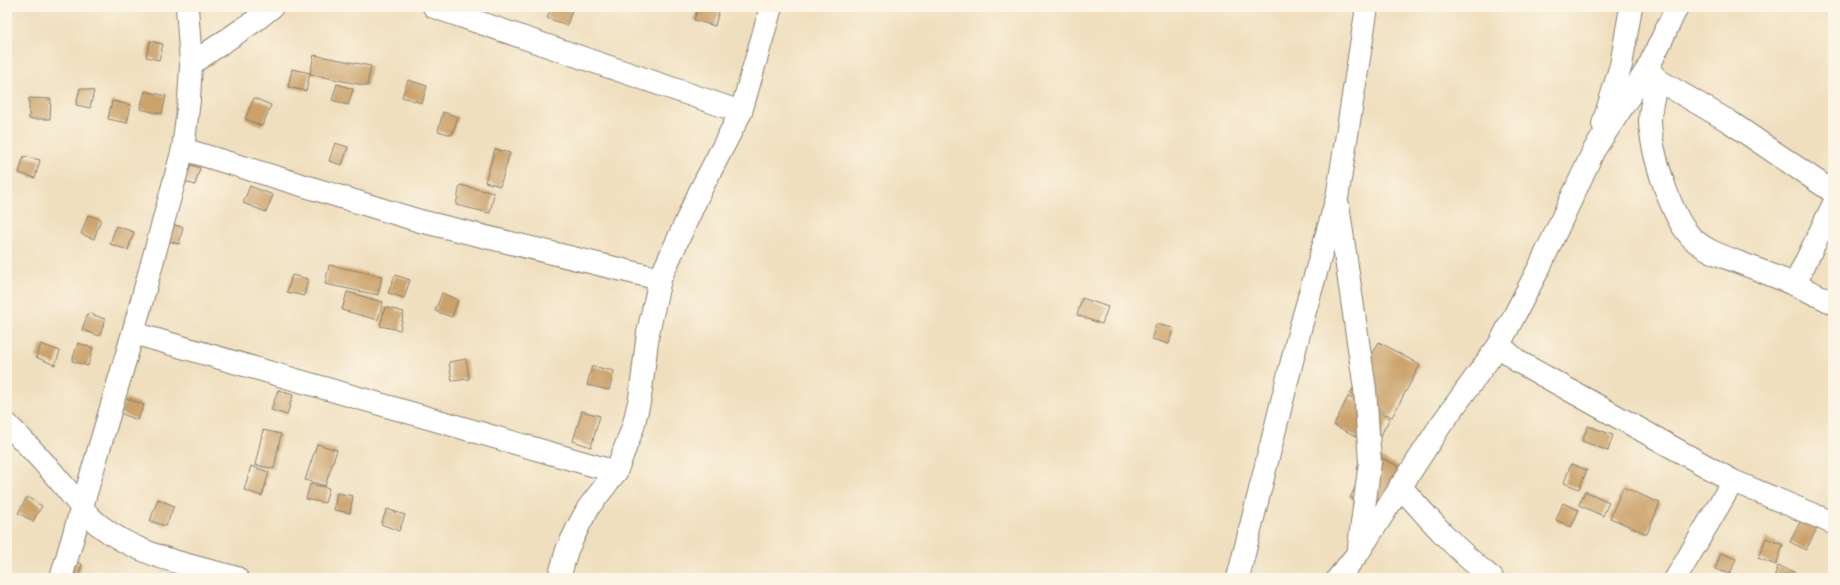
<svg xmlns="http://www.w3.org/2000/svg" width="1840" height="585" font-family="'IM FELL DW Pica',serif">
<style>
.building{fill:#caa26b}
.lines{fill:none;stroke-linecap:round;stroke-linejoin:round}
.minor-casing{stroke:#867e6d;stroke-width:24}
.minor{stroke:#fff;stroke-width:22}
</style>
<rect width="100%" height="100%" fill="#fcf5e5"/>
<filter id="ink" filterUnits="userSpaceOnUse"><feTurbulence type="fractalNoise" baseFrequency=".025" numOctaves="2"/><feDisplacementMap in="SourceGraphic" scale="8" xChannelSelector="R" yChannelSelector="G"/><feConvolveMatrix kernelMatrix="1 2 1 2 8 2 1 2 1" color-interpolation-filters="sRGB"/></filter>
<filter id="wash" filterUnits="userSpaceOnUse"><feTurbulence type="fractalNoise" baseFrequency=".012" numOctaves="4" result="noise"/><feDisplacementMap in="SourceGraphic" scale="16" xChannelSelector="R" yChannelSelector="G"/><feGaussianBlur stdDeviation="0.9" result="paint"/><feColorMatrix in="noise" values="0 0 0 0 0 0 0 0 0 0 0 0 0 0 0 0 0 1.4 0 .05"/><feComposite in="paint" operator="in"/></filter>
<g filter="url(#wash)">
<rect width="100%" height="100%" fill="#efdfbe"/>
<g id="blocks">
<g class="building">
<path d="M552,7H573L567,25L547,18Z"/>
<path d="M698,7H720L715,26L694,20Z"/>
<path d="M150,41L163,44L159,60L146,57Z"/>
<path d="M314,55L371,66L367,86L310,74Z"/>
<path d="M292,69L310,73L306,91L288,87Z"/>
<path d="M408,80L427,86L422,103L402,97Z"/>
<path d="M337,84L353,89L348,105L332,100Z"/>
<path d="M80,88L94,91L90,108L76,105Z"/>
<path d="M145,91L166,96L162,114L140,109Z"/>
<path d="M29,98L51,99L50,119H29Z"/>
<path d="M254,98L271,105L262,126L245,119Z"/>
<path d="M112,101L131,105L127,123L108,119Z"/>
<path d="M443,112L458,117L452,135L438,131Z"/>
<path d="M335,143L348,147L342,165L329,161Z"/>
<path d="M495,149L510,153L500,186L485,182Z"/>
<path d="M24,156L40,160L35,178L19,173Z"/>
<path d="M183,162L200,168L195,185L177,179Z"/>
<path d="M460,185L494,193L490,213L456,205Z"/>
<path d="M250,186L273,195L266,212L243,203Z"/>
<path d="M88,215L101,219L94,239L81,234Z"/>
<path d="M164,223L183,227L179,244L160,239Z"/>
<path d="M116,226L134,232L128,250L110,244Z"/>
<path d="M329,265L382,276L378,295L325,284Z"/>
<path d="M292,275L308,279L304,296L287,292Z"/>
<path d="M395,275L410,280L404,298L388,293Z"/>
<path d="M347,292L383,302L378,320L342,310Z"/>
<path d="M442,293L458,300L452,317L435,311Z"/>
<path d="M1082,298L1108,307L1102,324L1077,315Z"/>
<path d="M385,307L404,312L400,330L380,326Z"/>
<path d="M88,313L105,319L100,336L82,330Z"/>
<path d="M1156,324L1173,328L1169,344L1152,339Z"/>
<path d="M1379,342L1420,365L1392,417L1350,394Z"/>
<path d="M78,343L93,348L88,366L72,361Z"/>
<path d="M41,344L60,351L55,365L36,357Z"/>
<path d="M466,359L469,379L452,381L449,362Z"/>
<path d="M592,366L614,371L609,390L587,385Z"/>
<path d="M278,390L293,395L287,415L271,410Z"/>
<path d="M1348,397L1390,418L1375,446L1334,425Z"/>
<path d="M126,398L144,405L137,420L120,413Z"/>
<path d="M582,411L600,416L591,447L573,441Z"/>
<path d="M1588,426L1613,435L1608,451L1582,441Z"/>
<path d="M263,430L281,434L274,469L255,465Z"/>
<path d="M317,444L337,450L325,486L305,480Z"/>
<path d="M1371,453L1402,468L1381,512L1350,498Z"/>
<path d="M1571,464L1587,470L1579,489L1564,483Z"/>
<path d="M251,466L269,472L262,496L244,490Z"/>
<path d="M310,484L329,488L325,503L306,499Z"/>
<path d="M1623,487L1660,503L1647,534L1610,518Z"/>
<path d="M1585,491L1609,502L1603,516L1579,505Z"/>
<path d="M337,493L353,496L350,513L334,510Z"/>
<path d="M27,497L42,506L33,521L18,513Z"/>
<path d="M158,499L174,506L166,526L150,521Z"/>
<path d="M1563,503L1579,510L1571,527L1556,520Z"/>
<path d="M387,509L405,515L399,531L381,524Z"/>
<path d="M1801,520L1817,528L1806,550L1790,542Z"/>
<path d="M1766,538L1783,545L1776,565L1758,558Z"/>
<path d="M1721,553L1736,559L1730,574L1715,569Z"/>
<path d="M68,560L82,564L78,578H63Z"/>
<path d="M1778,566L1795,572L1793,578H1774Z"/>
</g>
</g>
</g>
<g filter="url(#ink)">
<use href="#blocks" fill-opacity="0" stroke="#867e6d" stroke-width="1"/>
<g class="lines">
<g class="minor-casing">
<g id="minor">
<path d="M434,7L741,112"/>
<path d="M191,64L256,20L272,7"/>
<path d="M1648,69L1658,80L1730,122L1833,192"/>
<path d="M1658,80C1654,93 1650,107 1650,121C1651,151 1671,219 1693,239C1709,254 1735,260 1756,269C1782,279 1808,290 1833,303"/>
<path d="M1603,124L1621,65L1631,7"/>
<path d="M183,149L420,221L660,279"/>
<path d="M1338,205L1365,389L1370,462L1359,546"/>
<path d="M1795,284L1833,205"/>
<path d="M133,333L616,472"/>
<path d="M1499,345L1519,362L1733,481L1833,523"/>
<path d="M7,424C27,444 46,464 64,486C75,499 86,515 99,525C138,556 189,565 237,578"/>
<path d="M1400,486C1429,519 1457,551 1492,578"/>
<path d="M61,578L133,333L183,149L189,100L191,64L187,7"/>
<path d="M559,578L567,550L578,527L588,508L616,472L633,427L640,398L648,333L660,279L700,191L741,112L771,7"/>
<path d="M1238,578L1300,329L1337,198L1367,7"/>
<path d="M1338,578L1358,553L1440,426L1499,345L1540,266L1594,150L1648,68L1677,7"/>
<path d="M1676,578L1733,481"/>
</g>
</g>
<use href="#minor" class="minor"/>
</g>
</g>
<rect width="1840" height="585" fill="none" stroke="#fcf5e5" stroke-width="24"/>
</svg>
